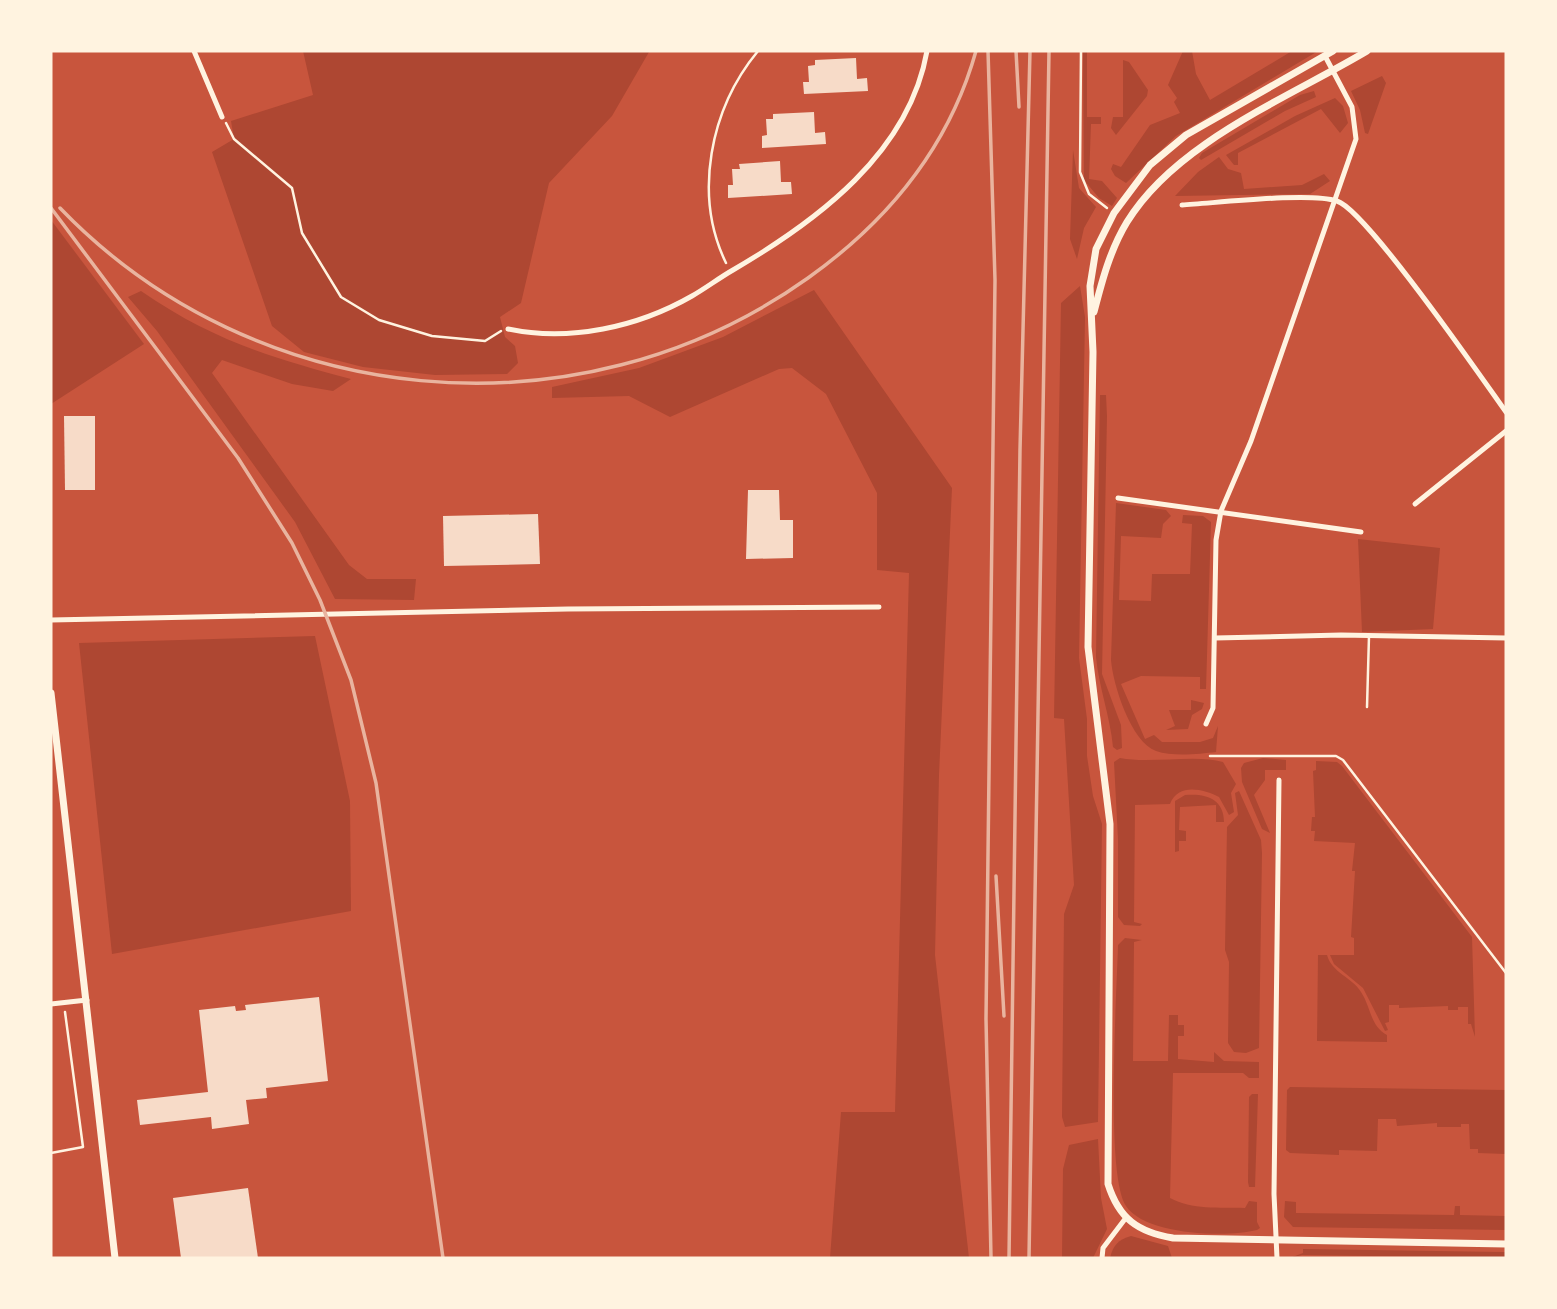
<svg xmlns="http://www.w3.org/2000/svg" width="1557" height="1309" font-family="Lato,sans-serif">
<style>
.green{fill:#ae4732}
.building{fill:#f7dbc8}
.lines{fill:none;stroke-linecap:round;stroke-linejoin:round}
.path{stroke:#fff3e0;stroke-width:2.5}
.service{stroke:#fff3e0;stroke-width:2.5}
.minor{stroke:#fff3e0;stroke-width:5}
.tertiary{stroke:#fff3e0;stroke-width:7}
.rail{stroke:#e9b49f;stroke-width:3.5}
</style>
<rect width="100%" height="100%" fill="#c8553d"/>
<g class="green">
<path d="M303,51L649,52L612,116L549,183L521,303L500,317L505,337L515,346L518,363L507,374L435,375L363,367L304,352L272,326L212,152L234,139L231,121L313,95Z"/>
<path d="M1083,51H1087V117H1101V124H1091L1089,179L1102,181L1117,198L1112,206L1099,198L1084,180Z"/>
<path d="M1183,51H1192L1196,74L1210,100L1292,51H1318L1176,136L1126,183L1115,176L1111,169L1113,164L1121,167L1150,125L1180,113L1174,102L1177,98L1168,85Z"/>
<path d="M1123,60L1129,62L1148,90L1147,96L1116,135L1111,128L1113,117H1123Z"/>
<path d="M1382,76L1386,83L1368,134L1365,133L1360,110L1351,91Z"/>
<path d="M1314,91L1316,97L1285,111L1201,160L1199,158L1202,153L1300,95Z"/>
<path d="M1335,98L1343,106L1348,123L1340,133L1321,109L1238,153V165H1234L1226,155L1295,116Z"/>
<path d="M1073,150L1079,188L1096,207L1084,228L1077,259L1070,239Z"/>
<path d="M1219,157L1228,169L1241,173L1244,189L1302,185L1324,174L1330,181L1310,194L1175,196L1198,172Z"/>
<path d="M51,220L144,344L51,404Z"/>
<path d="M1080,286L1085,317L1079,658L1087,719V756L1093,796L1102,824L1098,1122L1065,1127L1062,1117L1064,914L1074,885L1064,719L1054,718L1061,303Z"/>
<path d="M814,290L952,488L939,775L935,955L969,1258H830L841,1112H895L909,573L877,570V493L826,394L792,368L779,369L670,417L629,396L552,398V387L639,368L723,337Z"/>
<path d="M141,291C212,340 269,357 351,379L333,391L292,384L222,360L212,373L349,565L367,579H416L414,600L335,599L295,522L157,331L128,297Z"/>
<path d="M1100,395H1106L1107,416L1102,674L1121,725L1122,748L1117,750L1113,747C1110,716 1099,688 1096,657Z"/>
<path d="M1116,503L1166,510L1171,516L1163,524L1161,538L1121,536L1119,600L1151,601L1152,574H1190L1192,524L1182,523L1183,515L1203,516L1211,522L1206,689H1200V677L1141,676L1121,684L1145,739L1154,735L1162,742H1200L1213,738L1218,726L1216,752C1199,754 1173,757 1156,751C1131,742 1113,685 1111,660Z"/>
<path d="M1358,539L1440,548L1433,629L1362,632Z"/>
<path d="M315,636L350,801L351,911L112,954L79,643Z"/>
<path d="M1191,700L1204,703L1202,709L1192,715L1188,729L1166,730L1175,726L1169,710H1191Z"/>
<path d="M1120,758C1150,764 1196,754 1223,762L1236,784L1231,793L1234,812L1229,815L1219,797C1203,789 1178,783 1170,804L1135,805L1134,922L1142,924L1140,926L1124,925L1118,917V839L1114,762Z"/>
<path d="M1263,758L1286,760V770H1265V780L1254,795L1270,833L1262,829L1242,782L1241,768L1244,763Z"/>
<path d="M1316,761L1337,762L1342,766L1472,937L1475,1037L1471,1024H1468V1007H1458V1010H1448V1006L1399,1008V1005H1389V1022L1385,1023L1388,1030L1385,1031L1363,988L1334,964L1330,955H1354V938L1351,937L1355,871H1352L1355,843L1314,841L1315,831H1311L1312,817H1315L1313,771L1316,770Z"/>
<path d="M1239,791L1261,840L1262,853L1259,1048L1246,1053L1234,1052L1228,1043L1229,962L1225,950L1227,827L1238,815L1235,793Z"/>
<path d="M1185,795C1206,793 1224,799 1224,822H1216V805L1180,807L1179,830L1186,831V841H1179V851L1175,852V801Z"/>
<path d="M1125,938L1142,940L1134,942L1133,1061H1168L1169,1015H1178V1025H1184V1036H1178V1059L1214,1062V1052L1224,1061L1259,1062V1078H1249L1243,1073H1173L1170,1198C1192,1210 1219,1207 1245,1208L1249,1201L1257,1202V1222L1260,1228L1257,1230C1226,1238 1145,1235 1126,1206C1105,1175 1117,993 1118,945Z"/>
<path d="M1318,955H1327C1332,973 1352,977 1361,992C1371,1007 1370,1026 1387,1035V1042L1317,1041Z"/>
<path d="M1290,1087L1506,1090V1154L1478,1153V1149H1470L1469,1124H1461V1127H1437V1123L1397,1126L1396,1119H1378L1377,1151L1339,1150V1155L1290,1153L1286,1150L1287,1090Z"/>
<path d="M1252,1094H1258L1255,1187H1249L1248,1182L1249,1097Z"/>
<path d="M1098,1139L1101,1198L1107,1229L1093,1258H1062L1063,1169L1069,1145Z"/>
<path d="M1285,1201L1296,1202V1213L1454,1215L1455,1206H1460V1215L1506,1216V1230L1293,1227L1284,1217Z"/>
<path d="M1131,1236L1168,1246L1172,1258H1110C1113,1245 1118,1240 1131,1236Z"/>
<path d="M1303,1249L1502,1252H1506V1258L1302,1255L1290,1258L1303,1253Z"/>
</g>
<g class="building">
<path d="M856,58L857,79L867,78L868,91L804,94L803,82H809L808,66L815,65V60Z"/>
<path d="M814,112L815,133L825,132L826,144L762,148V136L767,135L766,119H773V114Z"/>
<path d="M780,161L781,182H791L792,194L728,198V185H733L732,169H740L739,164Z"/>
<path d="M64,416H95V490H65Z"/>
<path d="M748,490H779L780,520H793V558L746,559Z"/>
<path d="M538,514L540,564L444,566L443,516Z"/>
<path d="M319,997L328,1081L266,1088L267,1098L246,1100L249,1124L212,1129L211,1117L140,1125L137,1100L208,1092L199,1010L235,1006L236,1011L246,1010L245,1005Z"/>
<path d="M248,1188L258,1258H181L173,1198Z"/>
</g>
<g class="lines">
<g class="path">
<path d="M1081,51L1080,172L1089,194L1107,208"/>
<path d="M226,123L234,139L292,188L302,233L341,297L379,320L432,336L485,341L501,331"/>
<path d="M726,263C693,195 710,109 758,51"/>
<path d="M1210,756H1336L1343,760L1506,973"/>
<path d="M51,1153L83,1147L65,1012"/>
</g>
<path class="service" d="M1367,707L1369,636"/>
<g class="minor">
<path d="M194,51L222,117"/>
<path d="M1182,205C1217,203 1309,192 1337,201C1366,210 1481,377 1506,412"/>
<path d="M508,329C570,342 638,327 692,296C706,288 719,278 733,270C817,221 909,153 927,51"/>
<path d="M1118,498L1361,532"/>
<path d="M1415,504L1506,431"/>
<path d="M51,620L568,609L879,607"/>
<path d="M1215,638L1341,635L1506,638"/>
<path d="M1206,724L1213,708L1216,540L1221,511L1251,441L1356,139L1352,107L1325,56"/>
<path d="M51,1004L87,1000"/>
<path d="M1102,1258L1103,1248L1125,1219"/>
<path d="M1277,1258L1274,1194L1279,780"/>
</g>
<g class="tertiary">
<path d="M1333,51L1186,135L1150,165L1114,213L1096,249L1090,286L1093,352L1088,647L1110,824L1108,1184C1119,1219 1138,1232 1173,1238L1506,1244"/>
<path d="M1094,312C1102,281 1110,250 1127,222C1176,142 1288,98 1367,51"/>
<path d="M51,693L115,1258"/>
</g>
<g class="rail">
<path d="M988,51L995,280L986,1019L991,1258"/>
<path d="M1016,51L1019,107"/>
<path d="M51,208L238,458L292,543L320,600L351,680L376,783L443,1258"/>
<path d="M60,208C255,411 578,442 808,278C888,221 949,147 976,51"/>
<path d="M996,876L1004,1016"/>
<path d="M1009,1258L1020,450L1030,51"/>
<path d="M1029,1258L1049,51"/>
</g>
</g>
<rect width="1557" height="1309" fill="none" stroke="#fff3e0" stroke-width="105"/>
</svg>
